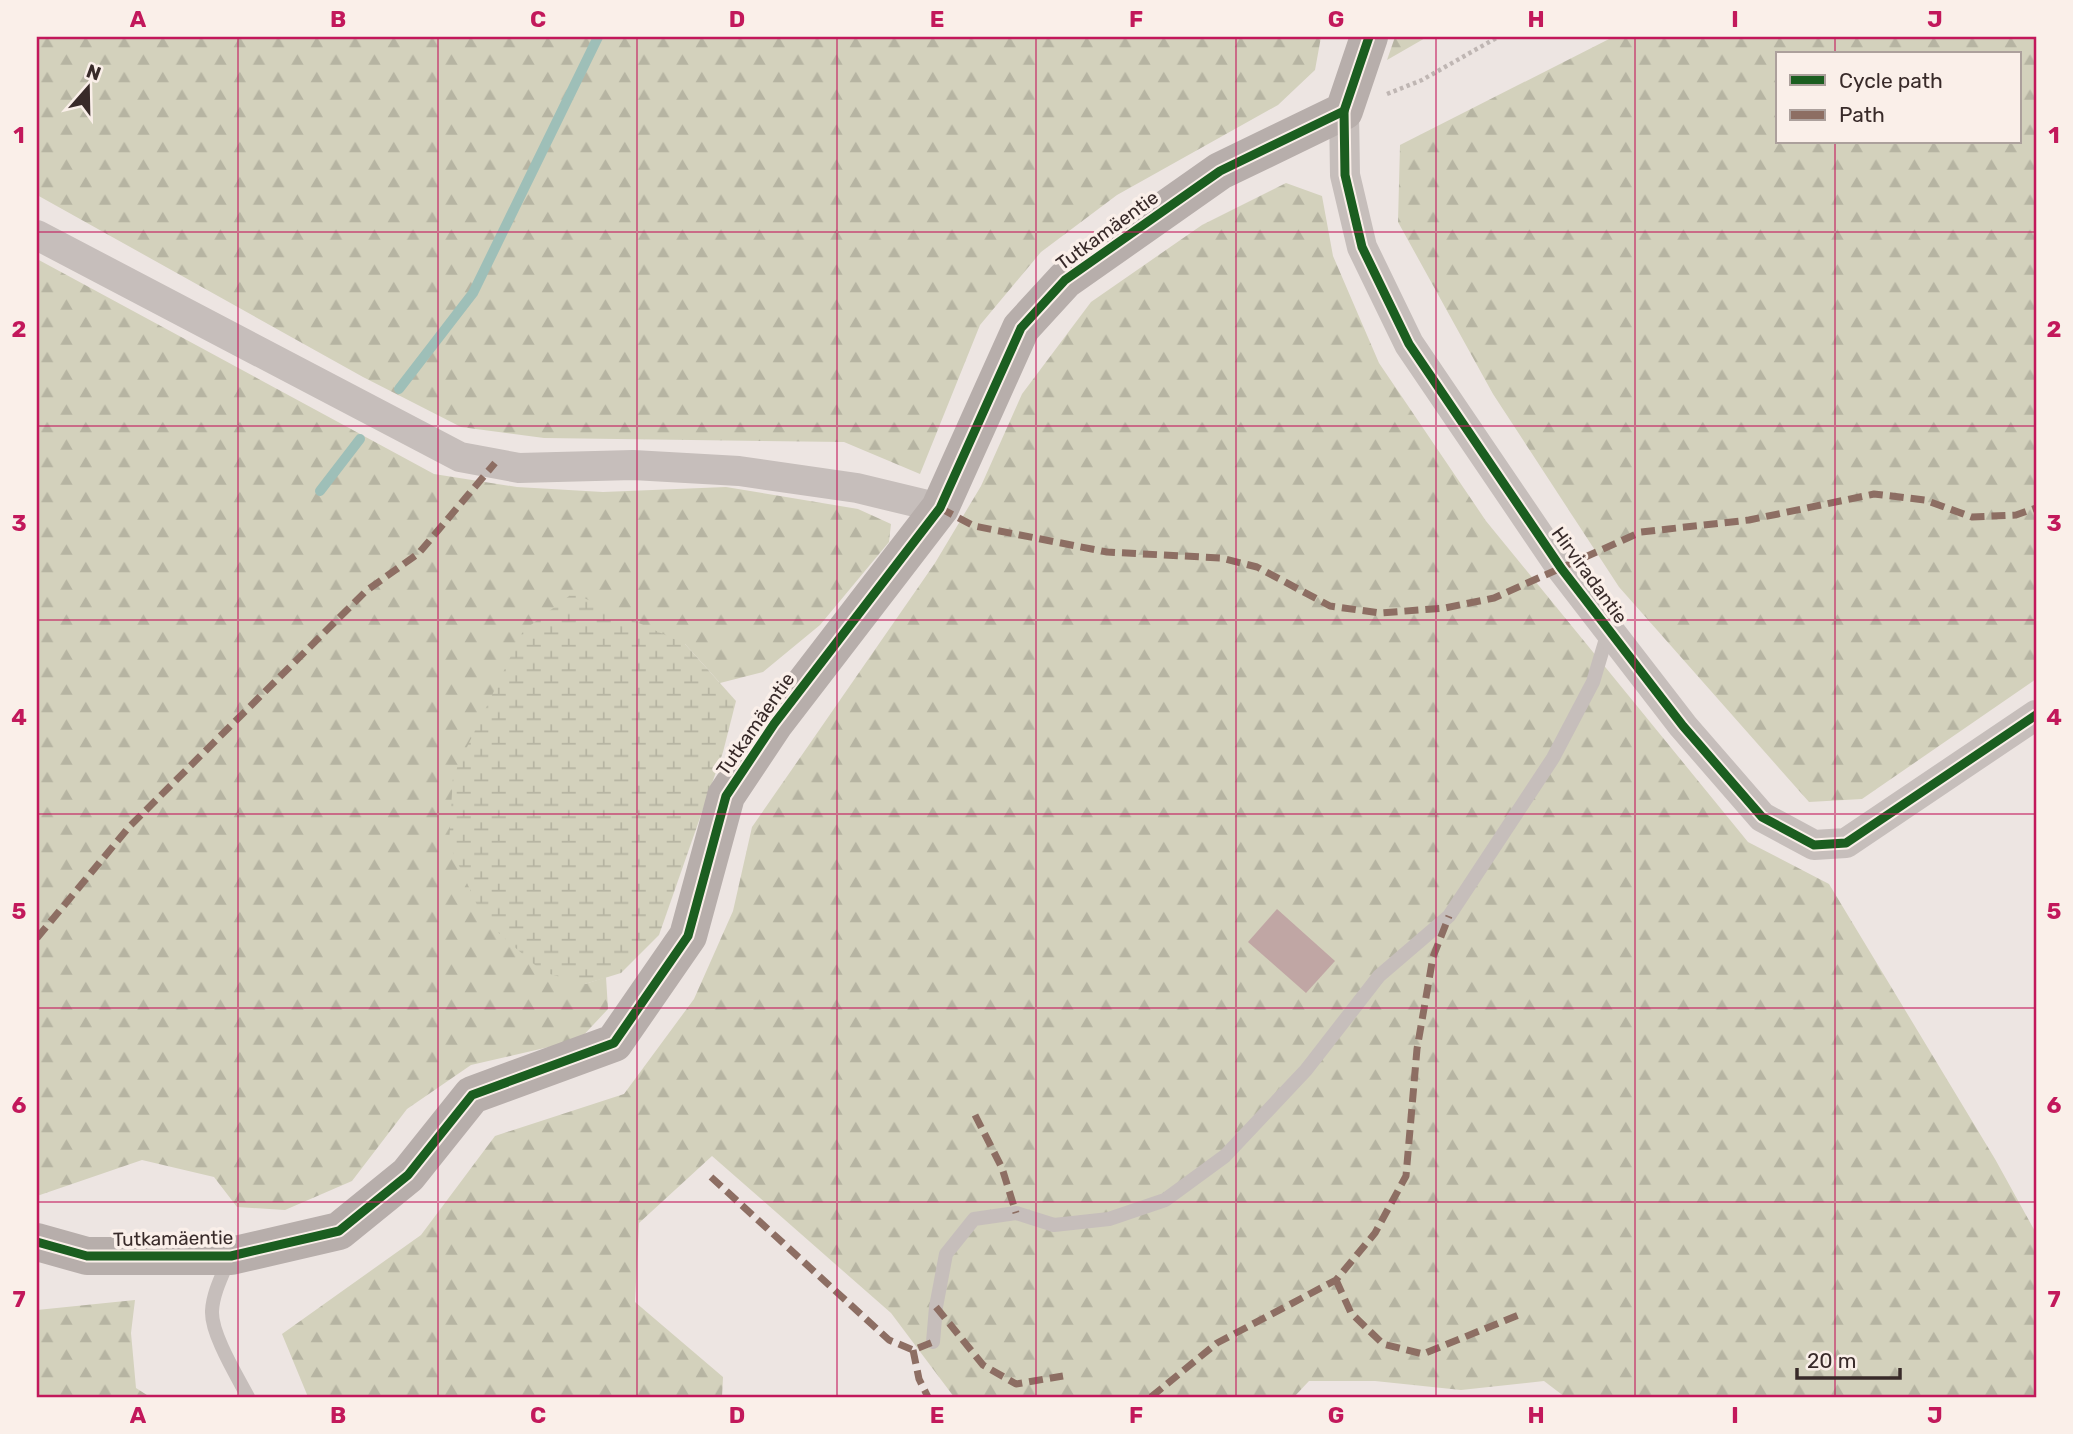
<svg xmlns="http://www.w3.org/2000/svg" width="2073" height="1434" font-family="Rubik,sans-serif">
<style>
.forest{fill:url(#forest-firs);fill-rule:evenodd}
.wetland{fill:url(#wetland-marsh)}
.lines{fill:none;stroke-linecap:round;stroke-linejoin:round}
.stream{stroke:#9ebfb8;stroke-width:10}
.building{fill:#c0a6a4}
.path{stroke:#bfb6b3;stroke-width:4.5;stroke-dasharray:3.5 3.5;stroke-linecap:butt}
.lane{stroke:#c6bebb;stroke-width:14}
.street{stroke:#c6bebb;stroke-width:30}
.secondary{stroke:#b7aeab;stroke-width:38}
.quiet{stroke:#8d6e63;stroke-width:7;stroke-dasharray:14 7;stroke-linecap:butt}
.cycleway-casing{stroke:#faefe9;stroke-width:13}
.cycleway{stroke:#1b5e20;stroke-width:9}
.grid{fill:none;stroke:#c2185b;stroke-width:2;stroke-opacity:0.55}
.labels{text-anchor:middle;stroke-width:7;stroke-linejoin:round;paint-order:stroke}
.street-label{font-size:19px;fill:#382a29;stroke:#faefe9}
.neatline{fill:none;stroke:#c2185b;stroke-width:2.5}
.grid-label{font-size:23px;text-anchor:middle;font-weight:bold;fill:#c2185b}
</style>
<defs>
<pattern id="forest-firs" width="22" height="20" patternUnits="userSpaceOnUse" patternTransform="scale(1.75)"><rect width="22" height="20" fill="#d3d1bc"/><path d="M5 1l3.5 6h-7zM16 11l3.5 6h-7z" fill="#b6b4a2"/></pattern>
<pattern id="wetland-marsh" width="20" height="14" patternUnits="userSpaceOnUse" patternTransform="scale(1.75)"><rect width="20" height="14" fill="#d3d1bc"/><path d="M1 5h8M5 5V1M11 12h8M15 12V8" fill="none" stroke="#b6b4a2"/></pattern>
</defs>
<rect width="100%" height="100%" fill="#ede5e2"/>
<g class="forest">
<path d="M37,37H1321L1315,70L1278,105L1117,195L1041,252L980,325L920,474L844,442L544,438L461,427L363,377L37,195Z"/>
<path d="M1395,37H1427L1387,60Z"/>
<path d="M1613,37H2036V679L1862,799L1809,802L1619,587L1493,394L1398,222L1400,145ZM2019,54V142H1777V54Z"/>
<path d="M1286,183L1322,196L1333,256L1379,363L1486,521L1748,842L1829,884L1995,1159L2036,1233V1397H1565L1544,1381L1461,1390L1375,1381H1309L1294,1397H954L891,1313L712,1156L639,1223L635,1302L723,1377L722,1397H308L282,1334L421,1235L495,1136L624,1094L694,999L733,911L752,827L935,563L981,486L1022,394L1091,302L1202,225Z"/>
<path d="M37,259L434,474L517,487L603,492L726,487L858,509L891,524L889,542L820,625L763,672L720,683L685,644L585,984L606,977L608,1009L579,1040L471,1065L407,1109L352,1181L285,1210L237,1207L214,1177L142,1160L37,1196Z"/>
<path d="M135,1300L131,1333L136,1388L150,1397H37V1310Z"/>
</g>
<path class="wetland" d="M573,593L685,644L736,701L723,752L659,935L621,973L585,984L543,972L484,920L449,844L453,776L523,631Z"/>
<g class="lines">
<g class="stream">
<path d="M399,389L473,293L598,37"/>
<path d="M320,491L360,439"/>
</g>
</g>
<path class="building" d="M1277,909L1335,961L1306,993L1248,942Z"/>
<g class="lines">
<path class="path" d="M1387,94L1422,80L1498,37"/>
<g class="lane">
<path d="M229,1259C222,1276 213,1293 212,1311C211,1334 237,1376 248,1397"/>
<path d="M933,1342L936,1307L946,1254L974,1219L1016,1213L1054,1225L1109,1219L1165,1200L1225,1156L1306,1070L1379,976L1449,916L1553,758L1593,682L1608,632"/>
</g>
<g class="street">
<path d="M1344,111L1345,175L1362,247L1409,344L1561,568L1683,726L1762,817L1814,845L1846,843L2036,715"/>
<path d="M37,235L460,457L519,468L633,465L739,471L857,488L940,508"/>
</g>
<path class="secondary" d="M37,1242L87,1256H231L339,1231L408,1175L472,1095L614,1043L688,936L726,796L774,724L940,508L1021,328L1065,280L1220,171L1344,111L1369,37"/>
<g class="quiet">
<path d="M940,508L974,526L1107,552L1221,558L1257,567L1330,606L1380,613L1445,608L1494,598L1641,532L1749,520L1874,494L1925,500L1972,517L2016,515L2036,508"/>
<path d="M37,938L129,827L366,591L419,553L495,463"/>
<path d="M975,1115L1002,1168L1016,1213"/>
<path d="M711,1177L889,1340L913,1350L933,1342"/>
<path d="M1336,1280L1351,1313L1383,1344L1423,1354L1521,1314"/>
<path d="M936,1307L983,1365L1016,1384L1063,1376"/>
<path d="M913,1350L919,1379L928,1397"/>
<path d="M1151,1397L1217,1343L1336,1280L1375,1233L1406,1176L1417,1049L1433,957L1449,916"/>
</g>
<g class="cycleway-casing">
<g id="cycleway">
<path d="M1369,37L1344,111L1345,175L1362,247L1409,344L1561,568L1683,726L1762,817L1814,845L1846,843L2036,715"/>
<path d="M37,1242L87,1256H231L339,1231L408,1175L472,1095L614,1043L688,936L726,796L774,724L940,508L1021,328L1065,280L1220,171L1344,111"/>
</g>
</g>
<use href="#cycleway" class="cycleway"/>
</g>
<path class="grid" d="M238,37V1397M438,37V1397M637,37V1397M837,37V1397M1036,37V1397M1236,37V1397M1436,37V1397M1635,37V1397M1835,37V54M1835,142V1397M37,232H2036M37,426H2036M37,620H2036M37,814H2036M37,1008H2036M37,1202H2036"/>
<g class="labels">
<g class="street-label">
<text transform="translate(1107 230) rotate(-36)" y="7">Tutkamäentie</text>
<text transform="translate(1590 575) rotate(54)" y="7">Hirviradantie</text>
<text transform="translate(755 724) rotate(-55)" y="7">Tutkamäentie</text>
<text transform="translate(173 1238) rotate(-1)" y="7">Tutkamäentie</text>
</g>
</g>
<rect width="2073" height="1434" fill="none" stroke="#faefe9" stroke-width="77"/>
<rect x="1776" y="52" width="245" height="91" fill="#faefe9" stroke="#aca09c" stroke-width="2"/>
<rect x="1790" y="75" width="35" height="10" fill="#1b5e20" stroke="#aca09c" stroke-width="2"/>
<text x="1839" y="88" font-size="21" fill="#382a29">Cycle path</text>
<rect x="1790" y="110" width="35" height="10" fill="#8d6e63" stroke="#aca09c" stroke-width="2"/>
<text x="1839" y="122" font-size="21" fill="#382a29">Path</text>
<g transform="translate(88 88) rotate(20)" stroke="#faefe9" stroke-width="5" paint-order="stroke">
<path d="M0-5L12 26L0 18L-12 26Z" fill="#382a29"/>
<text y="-10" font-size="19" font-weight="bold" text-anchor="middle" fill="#382a29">N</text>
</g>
<path d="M1797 1368v10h103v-10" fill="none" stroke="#382a29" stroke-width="3.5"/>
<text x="1807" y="1368" font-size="21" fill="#382a29" stroke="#faefe9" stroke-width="5" paint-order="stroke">20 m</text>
<rect x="38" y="38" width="1997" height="1358" class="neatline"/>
<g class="grid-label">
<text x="138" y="27">A</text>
<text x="338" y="27">B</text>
<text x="538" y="27">C</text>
<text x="737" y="27">D</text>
<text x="937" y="27">E</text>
<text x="1136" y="27">F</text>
<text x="1336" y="27">G</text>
<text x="1536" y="27">H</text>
<text x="1735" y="27">I</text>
<text x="1935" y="27">J</text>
<text x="19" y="143">1</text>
<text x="2054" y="143">1</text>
<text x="19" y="337">2</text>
<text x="2054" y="337">2</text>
<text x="19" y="531">3</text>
<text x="2054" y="531">3</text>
<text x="19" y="725">4</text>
<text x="2054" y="725">4</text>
<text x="19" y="919">5</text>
<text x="2054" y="919">5</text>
<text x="19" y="1113">6</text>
<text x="2054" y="1113">6</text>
<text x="19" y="1307">7</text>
<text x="2054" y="1307">7</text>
<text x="138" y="1423">A</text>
<text x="338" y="1423">B</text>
<text x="538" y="1423">C</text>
<text x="737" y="1423">D</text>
<text x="937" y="1423">E</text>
<text x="1136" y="1423">F</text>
<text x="1336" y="1423">G</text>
<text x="1536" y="1423">H</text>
<text x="1735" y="1423">I</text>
<text x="1935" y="1423">J</text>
</g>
</svg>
